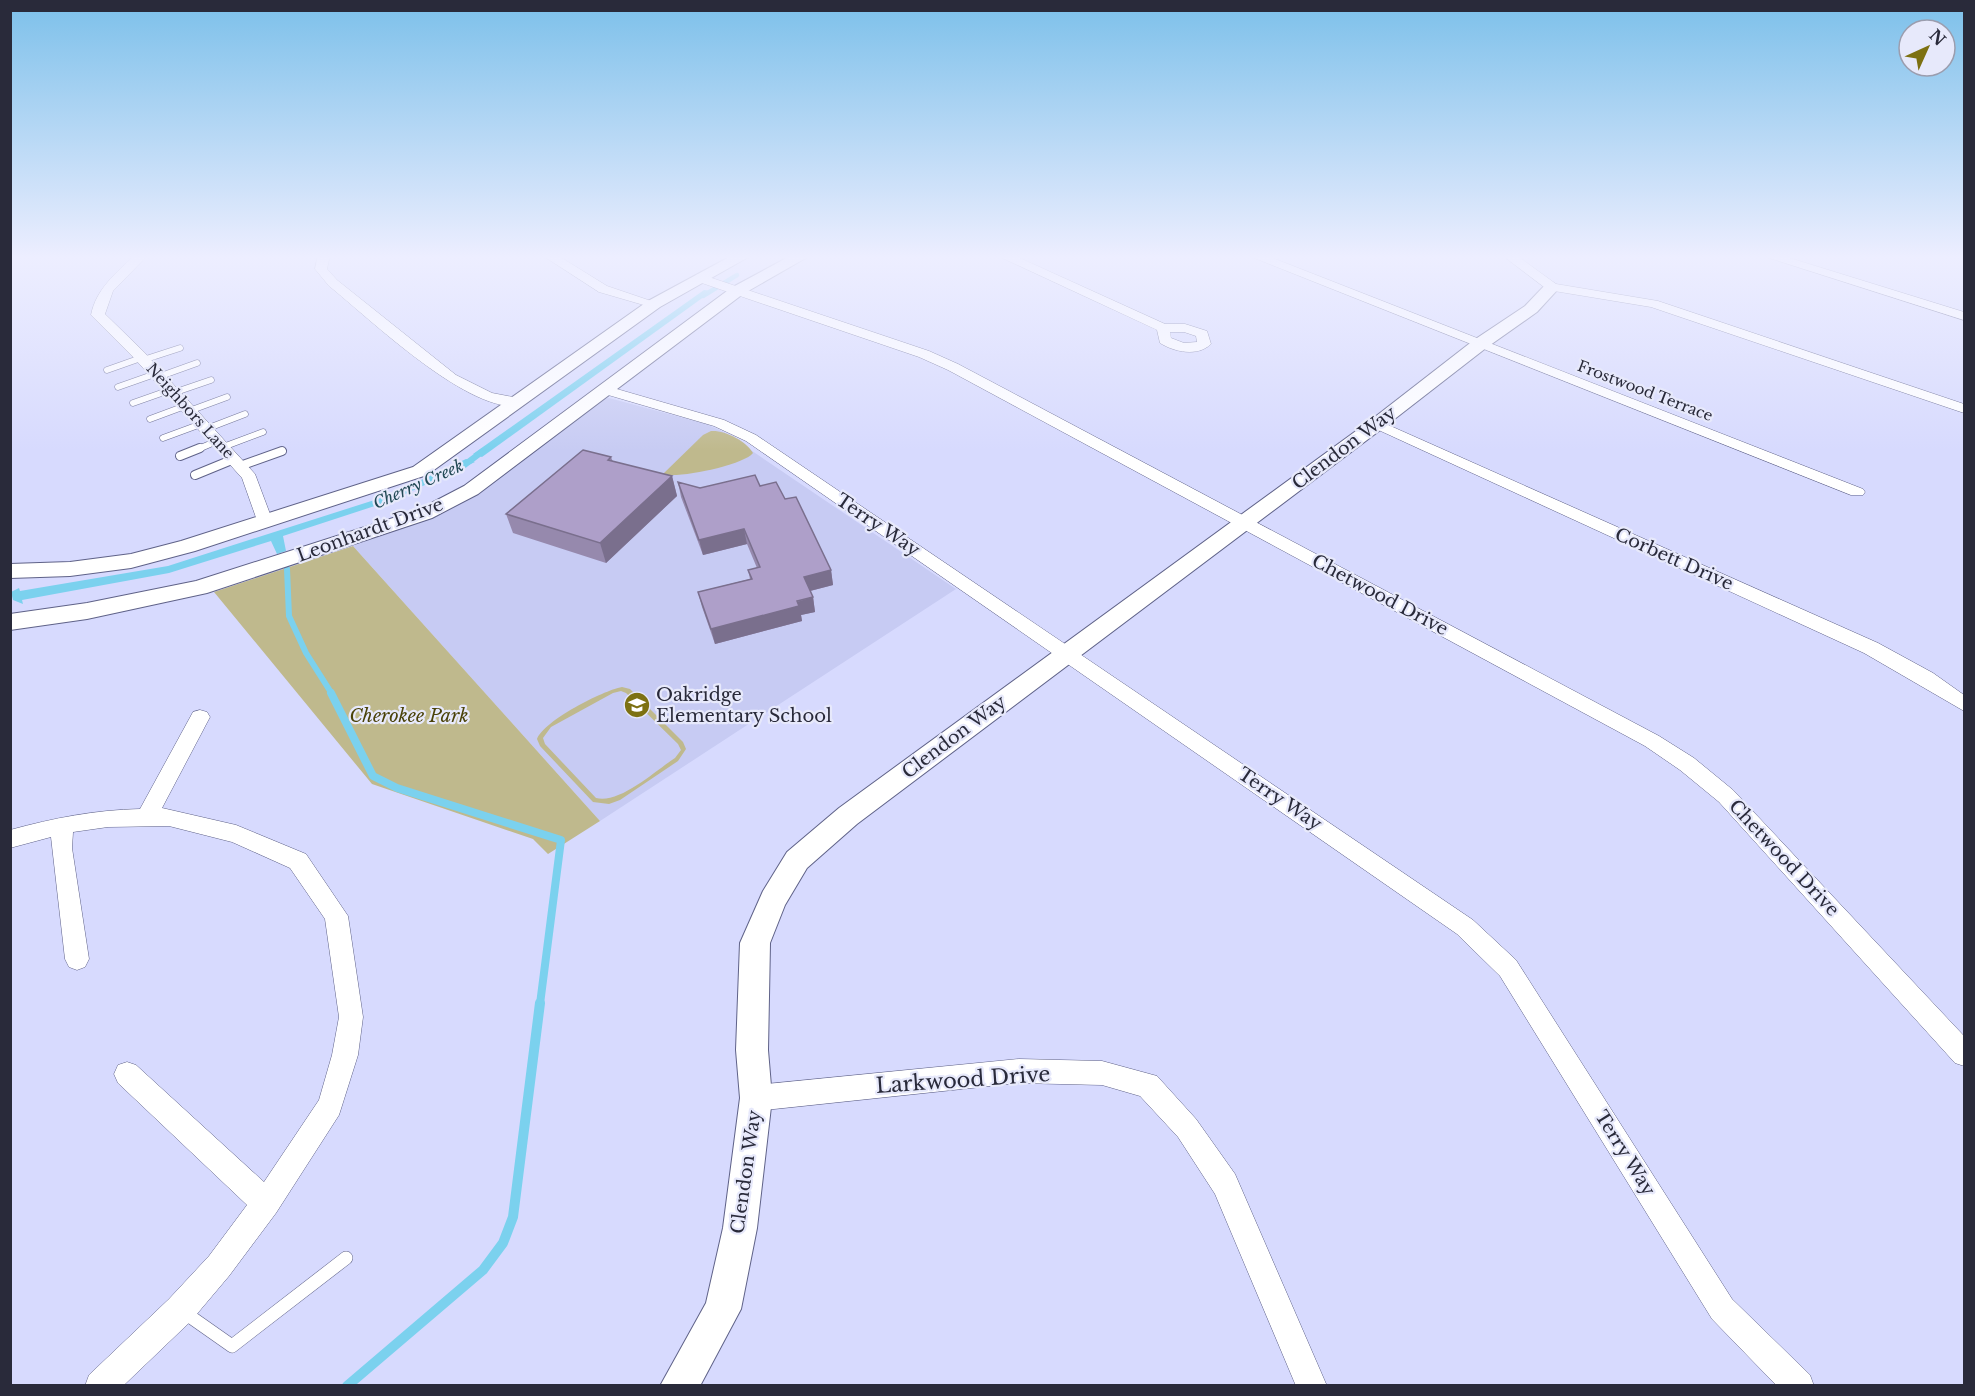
<svg xmlns="http://www.w3.org/2000/svg" width="1975" height="1396" font-family="'Libre Baskerville',serif">
<style>
.built{fill:#c7cbf3}
.green{fill:#bfb98d;fill-rule:evenodd}
.water{fill:#7bd1ee}
.lines{fill:none;stroke-linecap:round;stroke-linejoin:round}
.stream-far3{stroke:#7bd1ee;stroke-width:4.5}
.stream-far2{stroke:#7bd1ee;stroke-width:6}
.stream-far1{stroke:#7bd1ee;stroke-width:8}
.stream{stroke:#7bd1ee;stroke-width:10}
.service-far2-casing{stroke:#5f6288;stroke-width:7}
.service-far1-casing{stroke:#5f6288;stroke-width:10}
.service-casing{stroke:#5f6288;stroke-width:14}
.minor-casing{stroke:#5f6288;stroke-width:1}
.tertiary-casing{stroke:#5f6288;stroke-width:2}
.service-far2{stroke:#fff;stroke-width:6}
.service-far1{stroke:#fff;stroke-width:8}
.service{stroke:#fff;stroke-width:13}
.minor{fill:#fff;fill-rule:evenodd}
.tertiary{fill:#fff;fill-rule:evenodd}
.wall{fill:#9689ad}
.shaded-wall{fill:#7a6f8d}
.building{fill:#ae9fc9;stroke:#7a6f8d;stroke-width:1.5}
.labels{text-anchor:middle;stroke-width:4.5;stroke-linejoin:round;paint-order:stroke}
.far-street-label{font-size:15px;fill:#292a3a;stroke:#e7e9fb}
.far-water-label{font-size:16px;font-style:italic;fill:#214854;stroke:#e7e9fb}
.street-label{font-size:18px;fill:#292a3a;stroke:#e7e9fb}
.poi-label{font-size:18px;fill:#292a3a;stroke:#e7e9fb;text-anchor:start}
.park-label{font-size:18px;font-style:italic;fill:#4a4208;stroke:#e7e9fb}
.near-street-label{font-size:21px;fill:#292a3a;stroke:#e7e9fb}
</style>
<rect width="100%" height="100%" fill="#d7dafe"/>
<path class="built" d="M609,398L706,424L724,432L956,589L600,821L353,546L448,510L469,497L592,401Z"/>
<g class="green">
<path d="M711,431C725,430 746,441 753,453C744,465 677,479 663,474L703,435Z"/>
<path d="M353,546L361,555L600,821L548,854L533,839L372,784L214,592Z"/>
<path d="M622,687L630,689L683,742L686,749L678,761L620,800L609,804L593,802L540,746L537,739C545,720 602,691 622,687ZM621,691L626,693L678,744L681,750L675,758C655,771 620,804 596,798L545,744L543,738L551,727L613,693Z"/>
</g>
<g class="water">
<path d="M704,290L712,291L482,457L473,454Z"/>
<path d="M466,459L475,462L390,501L283,536L286,551L277,554L271,541L169,573L22,600L23,604L13,600L11,592L19,588L20,591L168,566L387,496Z"/>
</g>
<g class="lines">
<path class="stream-far3" d="M703,296L737,275"/>
<g class="stream-far2">
<path d="M463,466L483,451"/>
<path d="M287,569L289,616L306,653L332,694"/>
</g>
<path class="stream-far1" d="M331,693L373,776L397,788L561,840L540,1004"/>
<path class="stream" d="M347,1386L483,1270L503,1243L513,1217L540,1003"/>
<g class="service-far2-casing">
<g id="service-far2">
<path d="M143,360L180,348"/>
<path d="M107,370L141,358"/>
<path d="M158,377L197,363"/>
<path d="M118,387L155,374"/>
<path d="M173,393L211,380"/>
<path d="M133,403L170,390"/>
<path d="M189,411L227,397"/>
<path d="M150,419L185,406"/>
<path d="M206,429L245,414"/>
<path d="M163,438L201,424"/>
<path d="M223,447L263,432"/>
<path d="M196,450L217,441"/>
</g>
</g>
<g class="service-far1-casing">
<g id="service-far1">
<path d="M180,456L200,448"/>
<path d="M240,466L282,451"/>
<path d="M195,475L234,459"/>
</g>
</g>
<g class="service-casing">
<path id="service" d="M185,1313L232,1346L346,1258"/>
</g>
<g class="minor-casing">
<g id="minor">
<path d="M135,255H148L113,291L105,314L144,352L255,474L273,522L271,526H259L242,478L134,358L91,315C96,289 116,273 135,255Z"/>
<path d="M318,255H330L327,269L337,280L456,375L492,393L523,399L525,402L523,405C472,418 368,317 329,286L315,269Z"/>
<path d="M542,255H557L607,286L660,304L654,308L599,292Z"/>
<path d="M996,255H1013L1165,324H1185L1207,331L1211,344C1198,357 1174,352 1160,343L1157,330ZM1170,332H1184L1196,336L1197,342L1184,343L1171,338Z"/>
<path d="M1247,255H1265L1863,489L1865,492L1863,495H1851Z"/>
<path d="M1502,255H1516L1556,284L1658,301L1964,404V413L1651,307L1548,290Z"/>
<path d="M1760,255H1780L1964,312V320Z"/>
<path d="M700,274L929,351L958,364L1659,736L1694,758L1733,790L1964,1036V1066L1955,1063L1719,802L1680,770L1645,746L948,370L919,357L696,281V275Z"/>
<path d="M603,385L724,420L756,435L1473,920L1516,960L1732,1299L1810,1375L1814,1386H1777L1712,1319L1500,976L1457,934L746,441L714,426L598,392L596,389Z"/>
<path d="M1377,420L1878,643L1933,673L1964,695V711L1864,653L1372,427L1370,424L1372,421Z"/>
<path d="M200,710L207,712L210,717L162,808L236,825L306,854L348,916L363,1017L358,1055L339,1115L276,1213L229,1276L191,1321L123,1386H85L89,1375L169,1299L209,1256L247,1205L118,1083L114,1074L118,1065L127,1062L136,1065L264,1182L319,1100L332,1055L339,1017L325,919L290,868L232,842L169,826L108,827L73,832L72,848L89,959L85,967L77,970L69,967L65,959L51,837L10,848V830C54,818 95,810 140,809L193,712Z"/>
<path d="M1019,1059L1102,1061L1157,1076L1196,1119L1235,1174L1327,1386H1296L1215,1194L1178,1137L1140,1096L1102,1085L1019,1083L756,1111L747,1107L743,1098L747,1089L756,1085Z"/>
</g>
</g>
<g class="tertiary-casing">
<g id="tertiary">
<path d="M733,255H752L660,307L427,475L195,551L131,568L70,576L10,578V564L70,562L131,554L181,541L413,467L648,301Z"/>
<path d="M792,255H811L743,294L478,494L432,518L207,593L87,619L10,630V614L87,603L196,581L418,510L464,486L731,288Z"/>
<path d="M1552,282L1560,287L1537,312L1486,348L1383,428L857,824L807,868L785,905L770,943L768,1050L772,1098L757,1228L741,1309L700,1386H660L706,1303L723,1228L740,1098L736,1050L740,943L763,891L787,852L839,808L1371,420L1474,340L1525,306L1546,284Z"/>
</g>
</g>
<use href="#service-far2" class="service-far2"/>
<use href="#service-far1" class="service-far1"/>
<use href="#service" class="service"/>
<use href="#minor" class="minor"/>
<use href="#tertiary" class="tertiary"/>
</g>
<g class="wall">
<path d="M611,457L613,462L672,476L677,496L606,563L513,533L506,514Z"/>
<path d="M678,482L700,488L760,486L785,499L831,570L833,585L810,591L813,597L815,612L801,615L802,621L715,644L702,607L698,592L750,579L748,570L757,568L747,544L703,555L681,497Z"/>
</g>
<g class="shaded-wall">
<path d="M672,476L677,496L606,563L600,543Z"/>
<path d="M744,529L747,544L703,555L699,540Z"/>
<path d="M831,570L833,585L806,592L804,577Z"/>
<path d="M813,597L815,612L801,615L802,621L715,644L711,629Z"/>
</g>
<g class="building">
<path d="M583,450L611,457L608,460L672,476L600,543L506,514Z"/>
<path d="M755,475L760,486L776,482L785,499L796,497L831,570L804,577L813,597L797,601L799,606L711,629L698,592L752,579L748,570L760,567L744,529L699,540L678,482L700,488Z"/>
</g>
<linearGradient id="sky" x2="0" y2="1"><stop stop-color="#7cc0ea"/><stop offset="0.57" stop-color="#edeeff"/><stop offset="1" stop-color="#edeeff" stop-opacity="0"/></linearGradient>
<rect width="1975" height="451" fill="url(#sky)"/>
<defs>
<g id="school-disc" transform="scale(1.35)"><circle r="9.5" fill="#7d7112" stroke="#e7e9fb"/><path d="M0-5L7-2L0 1L-7-2ZM-4 1L0 2.5L4 1V4Q0 6-4 4Z" fill="#fff"/></g>
</defs>
<g fill-rule="evenodd">
<use href="#school-disc" x="637" y="705"/>
</g>
<g class="labels">
<g class="far-street-label">
<text transform="translate(1645 391) rotate(21)" y="5">Frostwood Terrace</text>
<text transform="translate(190 411) rotate(48)" y="5">Neighbors Lane</text>
</g>
<g class="far-water-label">
<text transform="translate(418 484) rotate(-24)" y="6">Cherry Creek</text>
</g>
<g class="street-label">
<text transform="translate(1344 448) rotate(-37)" y="6">Clendon Way</text>
<text transform="translate(878 525) rotate(34)" y="6">Terry Way</text>
<text transform="translate(370 530) rotate(-20)" y="6">Leonhardt Drive</text>
<text transform="translate(1674 559) rotate(24)" y="6">Corbett Drive</text>
<text transform="translate(1380 595) rotate(28)" y="6">Chetwood Drive</text>
<text transform="translate(954 737) rotate(-37)" y="6">Clendon Way</text>
<text transform="translate(1280 799) rotate(34)" y="6">Terry Way</text>
<text transform="translate(1784 858) rotate(47)" y="6">Chetwood Drive</text>
<text transform="translate(1625 1153) rotate(58)" y="6">Terry Way</text>
<text transform="translate(746 1172) rotate(-82)" y="6">Clendon Way</text>
</g>
<g class="poi-label">
<text x="656" y="701">Oakridge<tspan x="656" dy="21">Elementary School</tspan></text>
</g>
<g class="park-label">
<text x="409" y="722">Cherokee Park</text>
</g>
<g class="near-street-label">
<text transform="translate(963 1080) rotate(-4)" y="7">Larkwood Drive</text>
</g>
</g>
<rect width="1975" height="1396" fill="none" stroke="#292a3a" stroke-width="24"/>
<g transform="translate(1927 48) rotate(45)"><circle r="28" fill="#e7e9fb" stroke="#9b9dae" stroke-width="1.5"/>
<path d="M0-4.5L10 22L0 15L-10 22Z" fill="#7d7112"/>
<text y="-9" font-size="16" font-weight="bold" text-anchor="middle" fill="#292a3a">N</text>
</g>
</svg>
